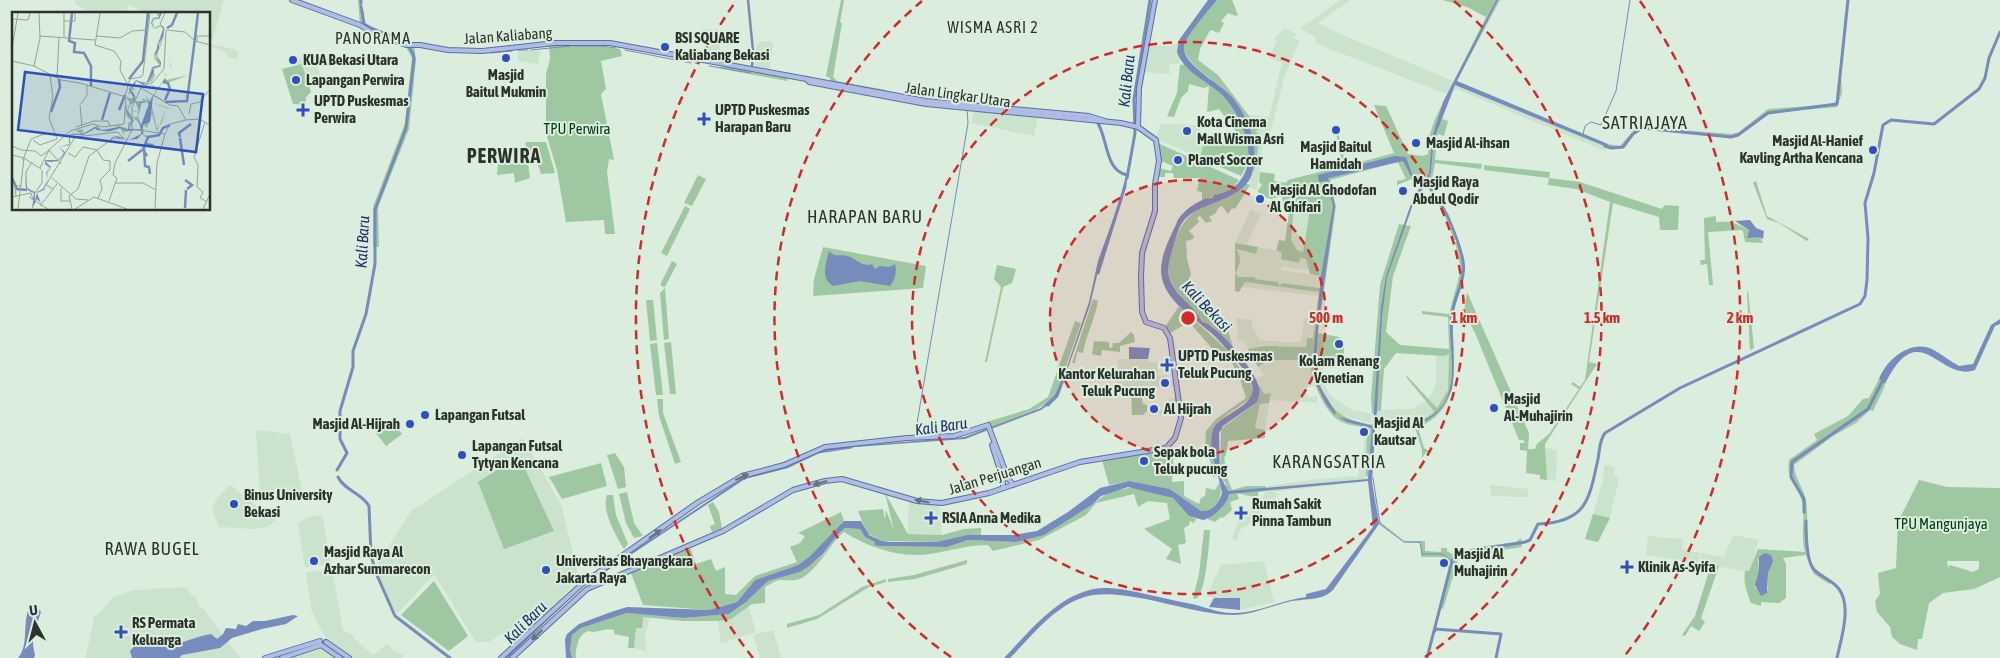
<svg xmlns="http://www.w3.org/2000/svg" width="2000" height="658" font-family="'Asap Condensed',sans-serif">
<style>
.built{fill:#cbe2cc}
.green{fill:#9ec7a2;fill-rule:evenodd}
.water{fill:#778bbd;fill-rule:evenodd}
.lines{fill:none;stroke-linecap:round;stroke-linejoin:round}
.stream{stroke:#778bbd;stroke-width:1}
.canal{stroke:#778bbd;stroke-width:2.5}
.river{stroke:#778bbd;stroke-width:3}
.primary-casing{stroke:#5c709a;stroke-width:6}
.primary{stroke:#adbde6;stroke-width:4}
.oneway{fill:#667180}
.ring{fill:none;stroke:#d62828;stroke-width:2.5;stroke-dasharray:9 6}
.poi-dot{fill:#2f4ebf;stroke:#dbeddc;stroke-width:2}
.labels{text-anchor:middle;stroke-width:4;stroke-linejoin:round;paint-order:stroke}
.street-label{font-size:15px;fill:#2c332c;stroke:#dbeddc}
.poi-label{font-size:15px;font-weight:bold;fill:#2c332c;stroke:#dbeddc;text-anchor:start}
.park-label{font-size:15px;fill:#013810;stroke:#dbeddc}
.neighbourhood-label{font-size:16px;letter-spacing:1px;fill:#2c332c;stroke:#dbeddc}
.water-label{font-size:16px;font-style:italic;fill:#1f326f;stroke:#dbeddc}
.quarter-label{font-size:18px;letter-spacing:1px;fill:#2c332c;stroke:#dbeddc}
.district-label{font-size:20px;font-weight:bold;letter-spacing:1px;fill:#2c332c;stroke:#dbeddc}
.inset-river{fill:none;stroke:#778bbd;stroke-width:2.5}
.inset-road{fill:none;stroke:#95a396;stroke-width:1}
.view{fill:#2f4ebf;fill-opacity:0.15;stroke:#2f4ebf;stroke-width:2.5}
.inset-edge{fill:none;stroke:#2c332c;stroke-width:2.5}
.centre{fill:#d62828;stroke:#dbeddc;stroke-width:2.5}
.ring-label{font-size:15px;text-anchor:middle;font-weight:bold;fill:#d62828;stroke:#dbeddc;stroke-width:4;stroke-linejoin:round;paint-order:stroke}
</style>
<rect width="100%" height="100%" fill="#dbeddc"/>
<g class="built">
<path d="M76,0H224L211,44L236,50L238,52L237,59L227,57L226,52L209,46V14H147L129,5L126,11H88L74,3Z"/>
<path d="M1340,0H1350L1318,23L1338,33L1453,81L1447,94L1330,49L1315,42L1316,37L1300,29Z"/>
<path d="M1285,28L1296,34L1294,38L1300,41L1285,74L1270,134L1264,133L1257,190L1249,187L1251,183L1247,181L1256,164L1260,137L1256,130L1259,129L1249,115L1269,117L1282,63L1269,57L1277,41L1274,39Z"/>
<path d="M703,29L717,30L722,62L708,60Z"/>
<path d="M762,41L772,42L773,45L769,71L754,67L756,48L758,43Z"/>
<path d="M1178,43L1180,64H1169L1170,74L1143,72L1147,45L1168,46Z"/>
<path d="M518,51H541L538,64L518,61Z"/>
<path d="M318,55L320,62L316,63L323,82L309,85L303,64L296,65L294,58Z"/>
<path d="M1455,84L1523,112L1607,147L1605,151L1593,146L1454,88Z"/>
<path d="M974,110L1038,116L1034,136L972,123Z"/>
<path d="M1165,124L1200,125L1201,142L1204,143L1200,158L1155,138L1161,125Z"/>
<path d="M1294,205L1310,209L1303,252L1297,250L1290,240Z"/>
<path d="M1251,209L1261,215L1259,219L1246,246L1235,243Z"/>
<path d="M1258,247L1279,251L1282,253V258L1299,263L1300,258L1322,264L1321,272L1283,267L1281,270L1321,276L1320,288L1255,279V277H1239L1235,272L1240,266V254L1235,249L1256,254Z"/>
<path d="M1244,282L1319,292V296L1241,287Z"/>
<path d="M1236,318L1252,320V327L1260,340L1284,342H1301L1304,318L1316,321L1313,339L1307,338L1306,347L1265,346L1248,349L1243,340L1239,342L1236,336L1239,333Z"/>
<path d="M1449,353L1448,390L1437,409L1428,399L1432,394L1436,382V356H1444Z"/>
<path d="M1118,359H1148L1149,362H1157L1158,376L1167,375L1168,381L1174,380V386L1119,389Z"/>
<path d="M1269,360H1312L1316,386L1305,388L1308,398L1317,396V403L1269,400L1271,393L1264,394L1256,379L1264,375L1258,367Z"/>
<path d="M1317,365H1322L1326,388L1332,397L1352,410L1372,414L1371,423L1341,415L1329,402L1318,378Z"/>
<path d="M1178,398L1180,414H1157V411L1169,408V399Z"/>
<path d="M1426,401L1434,411L1424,419L1401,425L1376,424V410L1412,409Z"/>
<path d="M1265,402L1269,403L1265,430L1255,429L1260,404Z"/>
<path d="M256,430L290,434L302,491L260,493Z"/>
<path d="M523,438L561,505L580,582L569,589L540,622L533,611L518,619L526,632L510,646L502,633L489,642H476L434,574L397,614L382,589L375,568L411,511Z"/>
<path d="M1364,439L1368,440L1366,475L1368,476V481L1272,492L1279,494L1246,527L1241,528L1236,541L1232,539L1239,520L1257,507L1269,486L1318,479L1358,476L1359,467H1363Z"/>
<path d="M1546,448L1557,450L1556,481L1547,480L1545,476Z"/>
<path d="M1607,465L1615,467L1614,476L1619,478L1610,518L1593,514L1603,481L1604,466Z"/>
<path d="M230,485L276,521L266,527L255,529L219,527L212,509L217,498Z"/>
<path d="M1490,485L1528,489V497L1491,496Z"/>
<path d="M911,499L939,503L942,535L908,534V510Z"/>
<path d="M322,515L331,564L305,567L298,523L312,516Z"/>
<path d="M1733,535L1759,540L1749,572L1700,563L1701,553L1724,557Z"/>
<path d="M1648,536L1683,539L1682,549L1700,553L1698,563L1646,555Z"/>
<path d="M1264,561L1274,602L1240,610L1239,598L1218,599L1207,596L1221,565Z"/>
<path d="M332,570L343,630L354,636V639L373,655L387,644L392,649L403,655L402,658H353L328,639L322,632L311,608L306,572Z"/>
<path d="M186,587L192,596L195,595L200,607H202L240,658H85L94,621L92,618L100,613L112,598L133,590Z"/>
<path d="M748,606L756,632L721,643L718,621L731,619Z"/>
<path d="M643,617L650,618L645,636L646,651L634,648L636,628Z"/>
<path d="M773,630L781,658H760L753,635Z"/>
<path d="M321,648L336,658H291Z"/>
</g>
<g class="green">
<path d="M358,0H361L364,24L408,45L414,44L416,60L409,129L378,207L379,247H373V207L405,123L412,58L405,45L360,25Z"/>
<path d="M841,0H844L840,22L842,23L833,77L837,81L886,90V94L831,83L830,78L826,76Z"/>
<path d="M1217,0H1232L1238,15L1236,16L1228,13L1221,21L1224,23L1219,33L1211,30L1209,32L1200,49L1198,60L1218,75L1259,129L1256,131L1260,136L1256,164L1253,172C1255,142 1253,124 1234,99C1224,85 1178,62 1184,43C1189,31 1208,11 1217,0Z"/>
<path d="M1443,0H1496L1483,24L1485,25L1498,0H1500L1456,82L1442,119L1448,121L1444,136L1438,134L1437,137L1435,160L1482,164L1481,169L1435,163L1431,185L1449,215L1458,239L1454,240L1445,216L1429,189L1412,179L1397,185V181L1406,179L1398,162L1330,180L1336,206L1318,333L1339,337C1346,346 1344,353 1343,363L1323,362L1322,365L1317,366C1318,384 1325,401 1339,413C1359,429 1418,431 1434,411L1406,377L1407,376L1437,408L1448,390L1449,354L1444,356L1396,353L1384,369L1381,410L1372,414L1371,398L1380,285L1399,224L1411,226L1393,276L1386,332L1400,345L1449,349L1448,317L1422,314V311L1449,314L1461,269L1455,242L1458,240C1471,277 1460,278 1454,312C1452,325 1453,339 1454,352H1449L1454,353C1454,388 1453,411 1418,428L1424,448L1431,452H1426L1422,458V450L1415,428L1375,429L1372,476L1379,521L1404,541H1425V551L1441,552V548H1447V551L1452,554L1478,547L1516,542L1521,538L1522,547L1459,557L1443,609L1439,608L1449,568L1446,567L1448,563L1442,557H1421V543L1404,542L1379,524L1372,476H1366L1367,428C1357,426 1345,425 1337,419C1322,408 1310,375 1310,360H1269L1258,367L1248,349L1265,346L1306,347L1307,338H1313L1319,292L1245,282L1239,292L1235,291V243L1258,247L1256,254L1236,249C1242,255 1241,266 1235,273L1239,277H1255V279L1278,282L1280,285L1282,283L1320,288L1321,276L1310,274L1306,259L1300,258L1299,263L1281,259L1282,253L1276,250L1279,240L1285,241L1290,205L1283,203L1282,196L1271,199L1259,195L1258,190L1262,185L1259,182L1260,172L1275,174L1274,181L1286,183L1288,180L1343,166L1336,133L1338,132L1346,166L1394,153L1374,105L1386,106L1408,154L1423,156L1428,154L1430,134L1435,119L1486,17L1467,7ZM1442,110L1444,111L1434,139L1431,172L1427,183L1425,181L1429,173L1432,138ZM1294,205L1310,209L1303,252L1297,250L1291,240Z"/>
<path d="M1846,0L1841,76L1842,93L1837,107L1768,113L1738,135L1731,137L1642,129L1633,134L1623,147H1607L1608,144L1620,146L1633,131L1642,127L1732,134L1739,132L1768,109L1834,104L1838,97Z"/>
<path d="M598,44L599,46L620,49L622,56L601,61L606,89L601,94L614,160L609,159L607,172L615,234H605L604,220L566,222L557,170L546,133V74L550,59L549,45Z"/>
<path d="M302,64L311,92L306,97V105L293,104L282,69Z"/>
<path d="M1187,64C1196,76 1208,83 1219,92C1236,107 1252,135 1248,158C1248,164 1244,171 1241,176L1200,158L1204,143L1210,142L1217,146L1224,143V140L1240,137L1219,109L1207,112L1209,86L1204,88L1189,84L1188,91L1181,98L1174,117L1167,116L1177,93L1180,65Z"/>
<path d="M727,66L788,75L787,81L717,68Z"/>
<path d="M526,142H546L555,173L541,174L537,162L528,164L530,178L515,183L514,173L497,175L498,164H524Z"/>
<path d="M1158,144H1160L1239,180L1232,189L1202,201V192L1197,191L1200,178H1174L1173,173H1165V177H1157L1159,168L1171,171L1173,166L1159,160Z"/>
<path d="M1484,165L1550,172L1549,178L1580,182L1662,209L1665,205L1679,206L1678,230H1660L1659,217L1613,203L1589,362L1597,364L1545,444L1547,480L1540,479V475L1526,473L1527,451L1520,450V443H1525L1523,440H1519L1475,333L1464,313L1467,292L1529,433L1528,449H1535L1537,444L1549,434L1579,389L1571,384L1573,382L1580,387L1585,380L1610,202L1576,189L1548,185L1549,178L1484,170Z"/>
<path d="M698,175L706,179L692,206L684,203Z"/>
<path d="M1756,181L1767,216L1809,239L1807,241L1779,223L1767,219L1753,183Z"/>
<path d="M1245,183L1250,185L1249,187L1235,209L1232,208L1228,214L1222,206L1218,208L1216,213L1209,217L1212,221L1206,223L1200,216L1197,218L1199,222L1189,231L1194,236L1193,239L1186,241L1187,259L1191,274L1187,284L1190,295L1194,296L1196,304L1202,307L1203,312L1221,330L1228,331L1233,347L1212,326L1202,322C1195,306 1177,297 1170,279C1167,269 1169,259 1172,249C1181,220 1191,210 1220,199C1231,195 1238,193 1245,183Z"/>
<path d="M685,206L690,209L667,256L661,253Z"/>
<path d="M1716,216V222C1734,221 1734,223 1749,230L1747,236L1760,237L1763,243L1745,242L1743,231L1741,230L1708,232L1713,285H1709L1707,264L1701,265L1700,260H1705L1704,218Z"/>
<path d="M823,247L926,266L923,288L813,296L814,279Z"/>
<path d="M672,261L677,264L665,287L661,286V283Z"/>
<path d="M997,265L1016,269L1012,283L1003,287L987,362H985L1001,287L994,279Z"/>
<path d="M665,288L669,339L664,340L660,293Z"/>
<path d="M1748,290L1754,348L1750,350L1747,293Z"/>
<path d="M1093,299L1098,301C1095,319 1086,335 1083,353L1077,352L1075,363H1072Z"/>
<path d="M646,300H653L657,340L650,341Z"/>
<path d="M1179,306L1226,349L1251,384L1253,392L1250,399L1225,416L1215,427L1212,440L1217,476L1214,477L1208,474L1211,464L1205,448L1206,431L1216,419L1246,398L1240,379L1231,361L1217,354L1189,322L1170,333L1165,327Z"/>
<path d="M1075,321L1081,323L1055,398L1035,410L989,428L987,422L1029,409L1048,397Z"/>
<path d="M1131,332L1134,335L1135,342L1120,346V352L1102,350L1101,356L1092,354L1094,341L1109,342V347L1112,348L1113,343H1119Z"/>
<path d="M671,342L676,394H670L664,343Z"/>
<path d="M657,343L663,395H656L650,344Z"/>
<path d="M1879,379L1885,384L1884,388L1873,411L1870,410L1856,423L1833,436L1794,465C1795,480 1804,488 1806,501C1810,521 1801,552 1816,569C1820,574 1827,577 1832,581L1829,584L1814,574L1806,555L1783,558L1786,564V598L1779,603L1761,602V606L1751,603C1747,592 1743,584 1745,571H1749L1758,549L1805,552C1800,536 1806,514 1802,501C1796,483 1786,481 1789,460L1817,440L1814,434L1848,416L1863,399L1869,398ZM1758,559L1770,564L1768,573V590L1755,588L1759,570Z"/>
<path d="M1259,385L1264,394L1271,393L1269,403L1260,404L1255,428L1265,430V438L1228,441L1226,456L1224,457L1227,477L1232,490L1246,486H1266L1265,491L1258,492V498L1237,493L1239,499L1230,502L1232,510L1223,518L1221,517L1215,522L1207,519L1222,508L1226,484L1220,475L1221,429L1257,402Z"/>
<path d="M1131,388H1140L1143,404L1147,405V411L1143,415H1132Z"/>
<path d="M657,399H663V413L681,462L675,464L659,416Z"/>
<path d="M392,421L402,434L386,446L376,433Z"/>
<path d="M1164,449L1165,452L1174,451L1172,482L1184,481V496L1199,504L1201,498L1205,496L1206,488L1215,490L1220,482C1223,495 1218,513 1201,511L1170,489L1129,481L1109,485L1102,460Z"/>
<path d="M615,453L624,467L626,487L618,489L607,455Z"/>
<path d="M519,456L554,531L504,549L478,482Z"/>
<path d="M601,463L607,486L562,499L549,477Z"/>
<path d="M1919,480L1947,487L2000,488V577L1974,589L1943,593L1929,603L1922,639H1918L1917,650L1900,644L1892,637L1890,627L1877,612L1875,601L1880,594L1878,573L1896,568L1898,522ZM1947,561H1979V569L1973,572L1950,565L1948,568Z"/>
<path d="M1133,487L1173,498L1189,516L1196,519L1194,523L1190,521L1189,525L1184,528L1186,543L1178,545L1181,564L1166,559L1172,549L1144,529L1170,519L1167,503L1148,501L1138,507L1134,494L1096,503L1086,515L1039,540L993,551L988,545C967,545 950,551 930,554C899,558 870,548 844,532C831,542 822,564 805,576C796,582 789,580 779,580C774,581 769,585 765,587V603L752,604L731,619L718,621H682L643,617L642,628H636L634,648H628L629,637L614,634V630C606,628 602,631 594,632C589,632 590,630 586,632C578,635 575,651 576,658H572L570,650L572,635L581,628L627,613L683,618L729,614L743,605L768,581L800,572L823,555L838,534L845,528L860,529L865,537L875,542L874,545L878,546L947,547L968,540L1016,542L1040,534L1093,504L1109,492Z"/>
<path d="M627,492L634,523L643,536L634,538L626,523L619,494Z"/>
<path d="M885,493L908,534L942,535L964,529L981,528V536L967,535L936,542L882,541L867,533L858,511L883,509L885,520L886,510L894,530Z"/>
<path d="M607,495H613L616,515L628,544L624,549C616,536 601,510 607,495Z"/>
<path d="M713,502L719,512L722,528L712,532L710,526L715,524L708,505Z"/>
<path d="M841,512L844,521L809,557L798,565L755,580L737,602L709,610L643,605L631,573L690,547L696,564L711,559L716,571L725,567V594L736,595L755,576L797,562L790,547L800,543L805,536L798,533Z"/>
<path d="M1593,514L1610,518L1598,542L1585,539Z"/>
<path d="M1204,530H1210C1209,544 1206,593 1196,599L1193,598L1199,574Z"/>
<path d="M967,560V564L915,579L888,582V579L914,575Z"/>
<path d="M1711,565L1719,566L1701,618L1705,622L1699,631L1691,626L1685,636L1682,635L1695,616Z"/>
<path d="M886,579V582L869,587L817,619L787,628V624L819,615L862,587Z"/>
<path d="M434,581L468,636L449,651L401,615Z"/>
</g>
<g class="water">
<path d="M1208,0H1217C1209,10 1186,35 1184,46C1181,65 1224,85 1234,99C1250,120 1258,144 1253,170C1247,201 1203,200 1185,219C1178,227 1176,238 1173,247C1170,257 1167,267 1169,277C1175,297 1195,305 1202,322C1215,322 1256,371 1259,387C1260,392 1259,397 1257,402L1223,426L1219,433L1220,475L1228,491L1368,479L1372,428L1347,422L1339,417L1373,426L1381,308L1386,276L1413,198L1422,184L1412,178L1403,161L1328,178L1335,206L1318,328L1316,361L1319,385L1336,413L1335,415L1326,404L1317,386L1313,361L1321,276L1333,206L1327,181L1319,182L1318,175L1395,156L1406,157L1412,174L1424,182L1429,173L1432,138L1443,102L1496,0H1498L1457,81L1608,144L1607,147L1455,85L1434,139L1431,172L1427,184C1442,194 1467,252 1465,270C1464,287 1454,302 1453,319C1452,342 1456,366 1452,389C1436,427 1413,428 1375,429L1372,482L1379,524L1333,590C1321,602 1303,598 1288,602C1271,606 1253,614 1236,615C1189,616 1119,582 1079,599C1051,610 1031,637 1010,658H1004C1032,629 1064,586 1109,588C1132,589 1163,599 1187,603C1204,606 1219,614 1236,613C1259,612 1283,600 1306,597V594L1326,589L1373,527L1368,481L1229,494C1227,505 1214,517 1203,520L1189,516L1173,498L1128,487L1101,496L1093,504L1044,535L1016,542L968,540L947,547L878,546L874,545L875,542L865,537L860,529L845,528L838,534L823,554L809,566L800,572L768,581L745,603L729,614L683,618L627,613L581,628L572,635L570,650L572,658H566L565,639L567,634L579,624L611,612L627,607L709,610L737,602L755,580L798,565L809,557L844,521H861L869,535L882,541L891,542H936L967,535H1013L1037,531L1068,512L1100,488L1129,481L1170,489L1201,511C1213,512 1219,503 1222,493C1219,473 1207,451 1213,430C1219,413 1258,407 1252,385C1249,375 1240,365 1233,357C1226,348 1218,339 1210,332C1189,313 1155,295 1162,261C1164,248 1172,234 1177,222C1181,212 1200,198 1212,198L1215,194L1216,195C1222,193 1229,191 1234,187C1263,163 1243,115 1221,94C1207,81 1183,71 1177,52L1179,40ZM1425,186C1440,194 1463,250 1462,268C1462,285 1450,302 1450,320C1449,342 1455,367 1450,388C1442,423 1405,429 1376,426L1382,316L1387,277L1415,199Z"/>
<path d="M1126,175H1128L1126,187L1099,267L1090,305L1059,393L1051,403L1041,410L965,439L828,449L788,468L745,479L581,588L508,658H503L581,586L744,477L795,463L828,448L964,437L1041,408L1055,395L1066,370L1089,302L1098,261L1120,200Z"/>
<path d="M1750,220L1756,228L1764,231L1763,239L1759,237L1747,238L1749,230L1735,221Z"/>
<path d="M829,251C834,258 840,254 847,256C855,258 863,268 872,264L875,269L880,266L889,267L895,264C897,272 895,280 890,286L860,281L833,286C820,278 826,264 829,251Z"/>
<path d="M2000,319V324L1995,326L1975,370C1939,383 1920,314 1885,384L1879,379C1886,360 1910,339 1932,349C1941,354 1950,361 1959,366L1973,364L1991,325Z"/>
<path d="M1129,347L1150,348L1148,359H1129Z"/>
<path d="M1765,553L1771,555L1773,561L1768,573L1767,593L1761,596L1755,585L1759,570V557Z"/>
<path d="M1214,598H1240V610L1209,607Z"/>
<path d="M29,608H38L41,612C35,631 30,633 35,655L34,658H18C29,645 22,625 29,608Z"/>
<path d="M293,615L298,616L286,624L262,629L232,638L220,648L182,655L179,658H132L130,651L140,640L148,637H153L177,647L176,644C188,641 198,636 211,634L217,639L223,634L226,628L236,629L238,624L246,626L253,621H265Z"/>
</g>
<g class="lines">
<g class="stream">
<path d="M575,46H601L616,48"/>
<path d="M518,50H528"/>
<path d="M531,50L571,46"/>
<path d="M625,50L691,63"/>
<path d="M491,53L512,51"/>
<path d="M695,63L699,64"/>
<path d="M709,66L751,73"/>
<path d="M1583,134L1585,126L1591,122L1601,125L1616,91L1630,0"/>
<path d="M915,435L968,123L967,109"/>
<path d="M1373,478L1380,524L1404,542H1420L1422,554H1442L1452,561"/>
<path d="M330,648L344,658"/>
</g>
<g class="canal">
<path d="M748,0L753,51L752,67"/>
<path d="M361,6L362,11"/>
</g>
<g class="river">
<path d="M361,0V3"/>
<path d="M1096,120C1108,135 1104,171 1127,175"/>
<path d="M1605,146L1611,148L1623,147L1633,134L1642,128L1731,137L1738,135L1768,113L1837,104L1848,0"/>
<path d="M1127,178L1135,133L1134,99L1150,0"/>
<path d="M1098,273L1125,186"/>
<path d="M1048,405L1057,396L1064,377"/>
<path d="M818,452L851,447"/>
<path d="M337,470L347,453L340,439V411L353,367V351L366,314L375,264V210L406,128L414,58C409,35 381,36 364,24L362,11"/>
<path d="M338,477C345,491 362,493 369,506L371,555L376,573L395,616L450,658"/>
<path d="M1804,512V499L1791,477L1792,462L1868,409L1883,380"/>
<path d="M1806,521C1806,533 1806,561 1814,570C1822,577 1833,581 1839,589C1852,607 1841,639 1837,658"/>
<path d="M1435,631V629L1501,634L1496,658"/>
<path d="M1427,658L1452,561L1458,553L1525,542L1530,540L1538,524C1586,522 1589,501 1598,459C1600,449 1599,441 1605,433L1680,388L1860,304L1865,296L1867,280L1868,238L1865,203L1874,173L1883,125L1891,120L1934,124L1979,89L1985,78L1989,58L2000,32"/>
</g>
<g class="primary-casing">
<g id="primary">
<path d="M292,0L360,25L375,34L406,45H420L448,50L482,51L555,43H610L926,101L1089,116L1105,121"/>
<path d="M1138,127L1139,88L1155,0"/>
<path d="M992,445L1003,480V488"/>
<path d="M326,642L349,658"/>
<path d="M265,658L320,641"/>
<path d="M282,658L321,645L340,658"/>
<path d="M501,658L582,584L697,503L742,476L784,465L825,447L907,438L954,436L988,425L1008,478L1013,485"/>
<path d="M512,658L587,589L723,531L793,490L825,481L842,479L917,501L942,503L989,493L1080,462L1166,448L1175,438L1181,418L1170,338L1164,328L1146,322L1142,312L1141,277L1142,253L1155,211V184L1159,161L1156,140L1138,127L1121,123L926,104L809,82L807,79"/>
</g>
</g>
<use href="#primary" class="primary"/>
</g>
<defs><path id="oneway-solid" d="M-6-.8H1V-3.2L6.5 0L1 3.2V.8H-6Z" transform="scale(1.25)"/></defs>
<g class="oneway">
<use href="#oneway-solid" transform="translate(742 477) rotate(-24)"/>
<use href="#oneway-solid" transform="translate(820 483) rotate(165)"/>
<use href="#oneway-solid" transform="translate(922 501) rotate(-169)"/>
<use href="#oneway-solid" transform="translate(655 534) rotate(-35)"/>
<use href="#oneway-solid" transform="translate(537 635) rotate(137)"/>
</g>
<circle cx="1188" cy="318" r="138" fill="#d62828" fill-opacity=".12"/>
<g class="ring">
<circle cx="1188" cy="318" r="138"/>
<circle cx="1188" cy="318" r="276"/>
<path d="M951 657A414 414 0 0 1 922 1M1454 1A414 414 0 0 1 1425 657"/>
<path d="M753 658A552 552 0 0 1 736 1M1640 1A552 552 0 0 1 1623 658"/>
</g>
<g class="poi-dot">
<circle cx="665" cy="47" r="5"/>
<circle cx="506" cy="58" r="5"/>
<circle cx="293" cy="60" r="5"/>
<circle cx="296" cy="80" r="5"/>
<path d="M300.5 102.5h5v5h5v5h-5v5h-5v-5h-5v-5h5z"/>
<path d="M701.5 111.5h5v5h5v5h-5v5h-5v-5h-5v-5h5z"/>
<circle cx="1336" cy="130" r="5"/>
<circle cx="1187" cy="131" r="5"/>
<circle cx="1416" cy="143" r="5"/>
<circle cx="1873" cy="150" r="5"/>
<circle cx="1178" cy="160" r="5"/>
<circle cx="1403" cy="191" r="5"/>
<circle cx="1260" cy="199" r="5"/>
<circle cx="1339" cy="344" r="5"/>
<path d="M1164.5 357.5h5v5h5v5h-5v5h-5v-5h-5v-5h5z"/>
<circle cx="1165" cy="383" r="5"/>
<circle cx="1494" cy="408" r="5"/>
<circle cx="1154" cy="409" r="5"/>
<circle cx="425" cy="415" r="5"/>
<circle cx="410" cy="424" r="5"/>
<circle cx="1364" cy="432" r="5"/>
<circle cx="462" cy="455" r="5"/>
<circle cx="1144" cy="461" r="5"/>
<circle cx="234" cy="504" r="5"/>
<path d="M1238.5 505.5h5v5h5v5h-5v5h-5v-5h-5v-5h5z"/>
<path d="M928.5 510.5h5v5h5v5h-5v5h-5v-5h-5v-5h5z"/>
<circle cx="314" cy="561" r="5"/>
<circle cx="1444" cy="563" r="5"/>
<path d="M1624.5 559.5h5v5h5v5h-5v5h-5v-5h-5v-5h5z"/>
<circle cx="546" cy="570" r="5"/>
<path d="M118.5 624.5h5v5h5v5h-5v5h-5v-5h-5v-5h5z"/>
</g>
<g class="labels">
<g class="street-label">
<text transform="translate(508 36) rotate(-4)" y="5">Jalan Kaliabang</text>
<text transform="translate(958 95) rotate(8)" y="5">Jalan Lingkar Utara</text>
<text transform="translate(995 476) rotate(-17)" y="5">Jalan Perjuangan</text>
</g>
<g class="poi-label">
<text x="675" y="43">BSI SQUARE<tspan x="675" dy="17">Kaliabang Bekasi</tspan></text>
<text x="303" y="65">KUA Bekasi Utara</text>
<text x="506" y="80" text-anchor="middle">Masjid<tspan x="506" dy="17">Baitul Mukmin</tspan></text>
<text x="306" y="85">Lapangan Perwira</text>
<text x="314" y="106">UPTD Puskesmas<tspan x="314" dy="17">Perwira</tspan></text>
<text x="715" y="115">UPTD Puskesmas<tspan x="715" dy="17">Harapan Baru</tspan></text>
<text x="1197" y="127">Kota Cinema<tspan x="1197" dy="17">Mall Wisma Asri</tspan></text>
<text x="1863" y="146" text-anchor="end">Masjid Al-Hanief<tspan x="1863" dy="17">Kavling Artha Kencana</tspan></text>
<text x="1426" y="148">Masjid Al-ihsan</text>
<text x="1336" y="152" text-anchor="middle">Masjid Baitul<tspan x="1336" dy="17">Hamidah</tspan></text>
<text x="1188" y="165">Planet Soccer</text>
<text x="1413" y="187">Masjid Raya<tspan x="1413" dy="17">Abdul Qodir</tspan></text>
<text x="1270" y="195">Masjid Al Ghodofan<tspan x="1270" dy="17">Al Ghifari</tspan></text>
<text x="1178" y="361">UPTD Puskesmas<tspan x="1178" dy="17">Teluk Pucung</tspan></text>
<text x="1339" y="366" text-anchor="middle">Kolam Renang<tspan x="1339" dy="17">Venetian</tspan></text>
<text x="1155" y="379" text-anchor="end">Kantor Kelurahan<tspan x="1155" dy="17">Teluk Pucung</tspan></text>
<text x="1504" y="404">Masjid<tspan x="1504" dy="17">Al-Muhajirin</tspan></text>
<text x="1164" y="414">Al Hijrah</text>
<text x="435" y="420">Lapangan Futsal</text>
<text x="1374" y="428">Masjid Al<tspan x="1374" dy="17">Kautsar</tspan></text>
<text x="400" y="429" text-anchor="end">Masjid Al-Hijrah</text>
<text x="472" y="451">Lapangan Futsal<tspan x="472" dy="17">Tytyan Kencana</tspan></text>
<text x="1154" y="457">Sepak bola<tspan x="1154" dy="17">Teluk pucung</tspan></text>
<text x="244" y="500">Binus University<tspan x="244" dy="17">Bekasi</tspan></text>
<text x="1252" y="509">Rumah Sakit<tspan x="1252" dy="17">Pinna Tambun</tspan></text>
<text x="942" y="523">RSIA Anna Medika</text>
<text x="324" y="557">Masjid Raya Al<tspan x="324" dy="17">Azhar Summarecon</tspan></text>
<text x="1454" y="559">Masjid Al<tspan x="1454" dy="17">Muhajirin</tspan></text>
<text x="556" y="566">Universitas Bhayangkara<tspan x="556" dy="17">Jakarta Raya</tspan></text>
<text x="1638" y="572">Klinik As-Syifa</text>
<text x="132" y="628">RS Permata<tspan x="132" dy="17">Keluarga</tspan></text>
</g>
<g class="park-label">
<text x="577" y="134">TPU Perwira</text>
<text x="1941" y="529">TPU Mangunjaya</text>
</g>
<g class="neighbourhood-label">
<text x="993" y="33">WISMA ASRI 2</text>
<text x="373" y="44">PANORAMA</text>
</g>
<g class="water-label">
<text transform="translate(1126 81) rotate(-84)" y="6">Kali Baru</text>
<text transform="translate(362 242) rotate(-87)" y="6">Kali Baru</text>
<text transform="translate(1207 306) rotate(46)" y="6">Kali Bekasi</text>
<text transform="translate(941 426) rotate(-8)" y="6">Kali Baru</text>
<text transform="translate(525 622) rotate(-45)" y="6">Kali Baru</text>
</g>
<g class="quarter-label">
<text x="1645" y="129">SATRIAJAYA</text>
<text x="865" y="223">HARAPAN BARU</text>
<text x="1329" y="468">KARANGSATRIA</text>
<text x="152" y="555">RAWA BUGEL</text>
</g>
<g class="district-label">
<text x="504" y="163">PERWIRA</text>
</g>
</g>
<g transform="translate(12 12)">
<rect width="198" height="198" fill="#dbeddc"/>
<path d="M144,1H148V6L141,9L142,16L148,13L151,14L152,16V24L145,44L149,53L141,58L143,63L140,69L132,72L129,69L135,71L140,55L147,53L142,46V41L146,37L145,33L146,29L151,20L146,30V37L143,42V45L145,46L144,43L147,36L152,16L148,14L143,17L141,15L140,8L145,7L142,5H147ZM150,60L154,63L156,61L151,69L154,70V68L177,63L155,71L151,70L142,83L139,90L160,97L154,96L145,120L140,102L135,116L131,113L132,123L142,124L137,125L135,130L136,126L133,125L130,122V113L120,105H125L127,101L120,99V95V98L127,100L123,89H130L131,86L135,89L134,84L138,89L139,86L145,78L138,72L146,76L154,64ZM135,90L140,100L136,103L138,107L134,106L135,95L131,112L133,107L138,108L133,113L128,112L126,107L129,91ZM139,90L154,96L150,111L145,116ZM124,71L121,76L124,78H119L124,85L116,98L122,109L117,114L119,118L115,120L113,118L112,123L108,116L100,119L95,120L82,117L71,123H58L57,130V123L62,121L69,122L63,118L70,117L72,121L86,113L88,117L97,119L106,113L116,117V111L119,109L113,102L118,91L115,87L121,86L119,81L116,83L118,77Z" fill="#9ec7a2" fill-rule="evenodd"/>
<path d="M148,1H150L147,7H141L140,11L142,17L148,14H150L152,16L151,24L147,32V36L144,43L149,50V54L147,55L141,56L142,59L141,62L135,72L131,73L124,69L123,72L118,77L122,82L123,87L121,91L116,92L114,97L121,108L117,117H129L126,108L128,90H138L141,84L159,57L157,45L159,55V57L153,66L155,70L151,69L142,83L154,90L141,84L138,110L131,113L130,122L125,127L116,128L103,125L94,131L101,125L105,124L117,128L129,122V118L114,119L108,116L98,119L85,118L83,116L79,119L71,123H57L58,130L57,133L47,135L53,140L52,143L46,149L39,150L33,149L39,155L38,157L35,161L36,167L32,178L25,181L29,191L25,187L20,197L22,181L17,179L14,176V163L15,176L23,180V189L25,180L31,177L36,167L34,161L38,156L33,152V148H46L50,144L52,141L47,135L57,132V123L72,122L83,115L90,118L108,115L116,118L120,108L114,99L113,96L116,92L121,90L122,86L117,77L124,68L134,72L141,55L149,53L143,42L151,17L149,14L142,17L139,11L141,6L146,7ZM136,90L137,92L129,113L126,106L129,91Z" fill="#778bbd" fill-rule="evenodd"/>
<path class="inset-river" d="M60,1L57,29L63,31L62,40L72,41L79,54V74M155,16L160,13L165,1M183,26L186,1M117,67L131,49L136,1M151,70L156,71L158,77L153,88M153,90L175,89L183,26M107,98L113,83M39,100L48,75L47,67M90,108L98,81M168,125L167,121L179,112M168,126L172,153M132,135L133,154L137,155L138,162M132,135L136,125L147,123L151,116L158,113M135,144L131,137L134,132L140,133L139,135M116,149L130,138M0,166L5,177L15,178M173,168L180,173L175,177M173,196L174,178"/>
<path class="inset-road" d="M88,1L83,33L102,39L109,49L108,58L116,73M153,1L148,12L153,18M0,7L16,8L18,1M52,9H63V1M155,18L173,20L183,29L198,33M28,24L83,28M85,24L108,26L120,19L135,18M52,25V1M185,30V24H198M0,36L6,1M0,49L22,54L49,68L68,71L114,85L112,112L91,115L81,112L58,119L37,138L28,156M22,54L28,26L27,1M38,63L41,85L37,106L45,127M45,66L47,26M129,76L158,93L166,94L174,108L188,107L197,113M129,76L141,70L152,57L154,18M113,84L118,67L129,65L131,62L138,1M114,85L126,91L128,97M69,92L75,83V73M68,93L70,114M177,102L179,92L188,90L198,77M193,110L182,145L186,153L185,175L191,180L188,186L194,189M64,115L82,109H96L98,114M120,117L153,122M19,127L35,121M21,128L28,133L45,127M0,134L9,138L23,139L29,144L37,138L49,152M85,138L91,148L98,149V158L88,168L90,177L86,186M56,141L63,145L71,135L85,138M0,143L12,146L6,197M12,146L29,157M11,148L19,127M20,150L14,160V175L22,181M40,166L64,187L76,188M103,171H131L144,178M49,176V189H58M41,177L34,173L63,125L106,120L112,127M66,177L77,144L101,126L111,127M22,182L30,171V158M4,184L3,174H9M0,185L19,181L21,188M17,185L36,197M97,189L105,166L101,163L103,151L120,118V95L129,76M28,194L45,172M60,197L57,184L66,177M63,197L82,185L115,197M143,197L145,151L153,122L158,112L174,108M191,197L198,182"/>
<path class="view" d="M13,60L191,82L184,140L6,118Z"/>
<rect width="198" height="198" class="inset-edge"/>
</g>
<circle cx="1188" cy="318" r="8" class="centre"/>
<g class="ring-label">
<text x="1326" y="323">500 m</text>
<text x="1464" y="323">1 km</text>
<text x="1602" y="323">1.5 km</text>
<text x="1740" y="323">2 km</text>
</g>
<g transform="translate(35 623) rotate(353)" stroke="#dbeddc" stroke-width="4" paint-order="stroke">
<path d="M0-4L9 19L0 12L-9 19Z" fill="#2c332c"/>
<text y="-8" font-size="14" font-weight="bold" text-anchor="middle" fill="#2c332c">U</text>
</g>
</svg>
